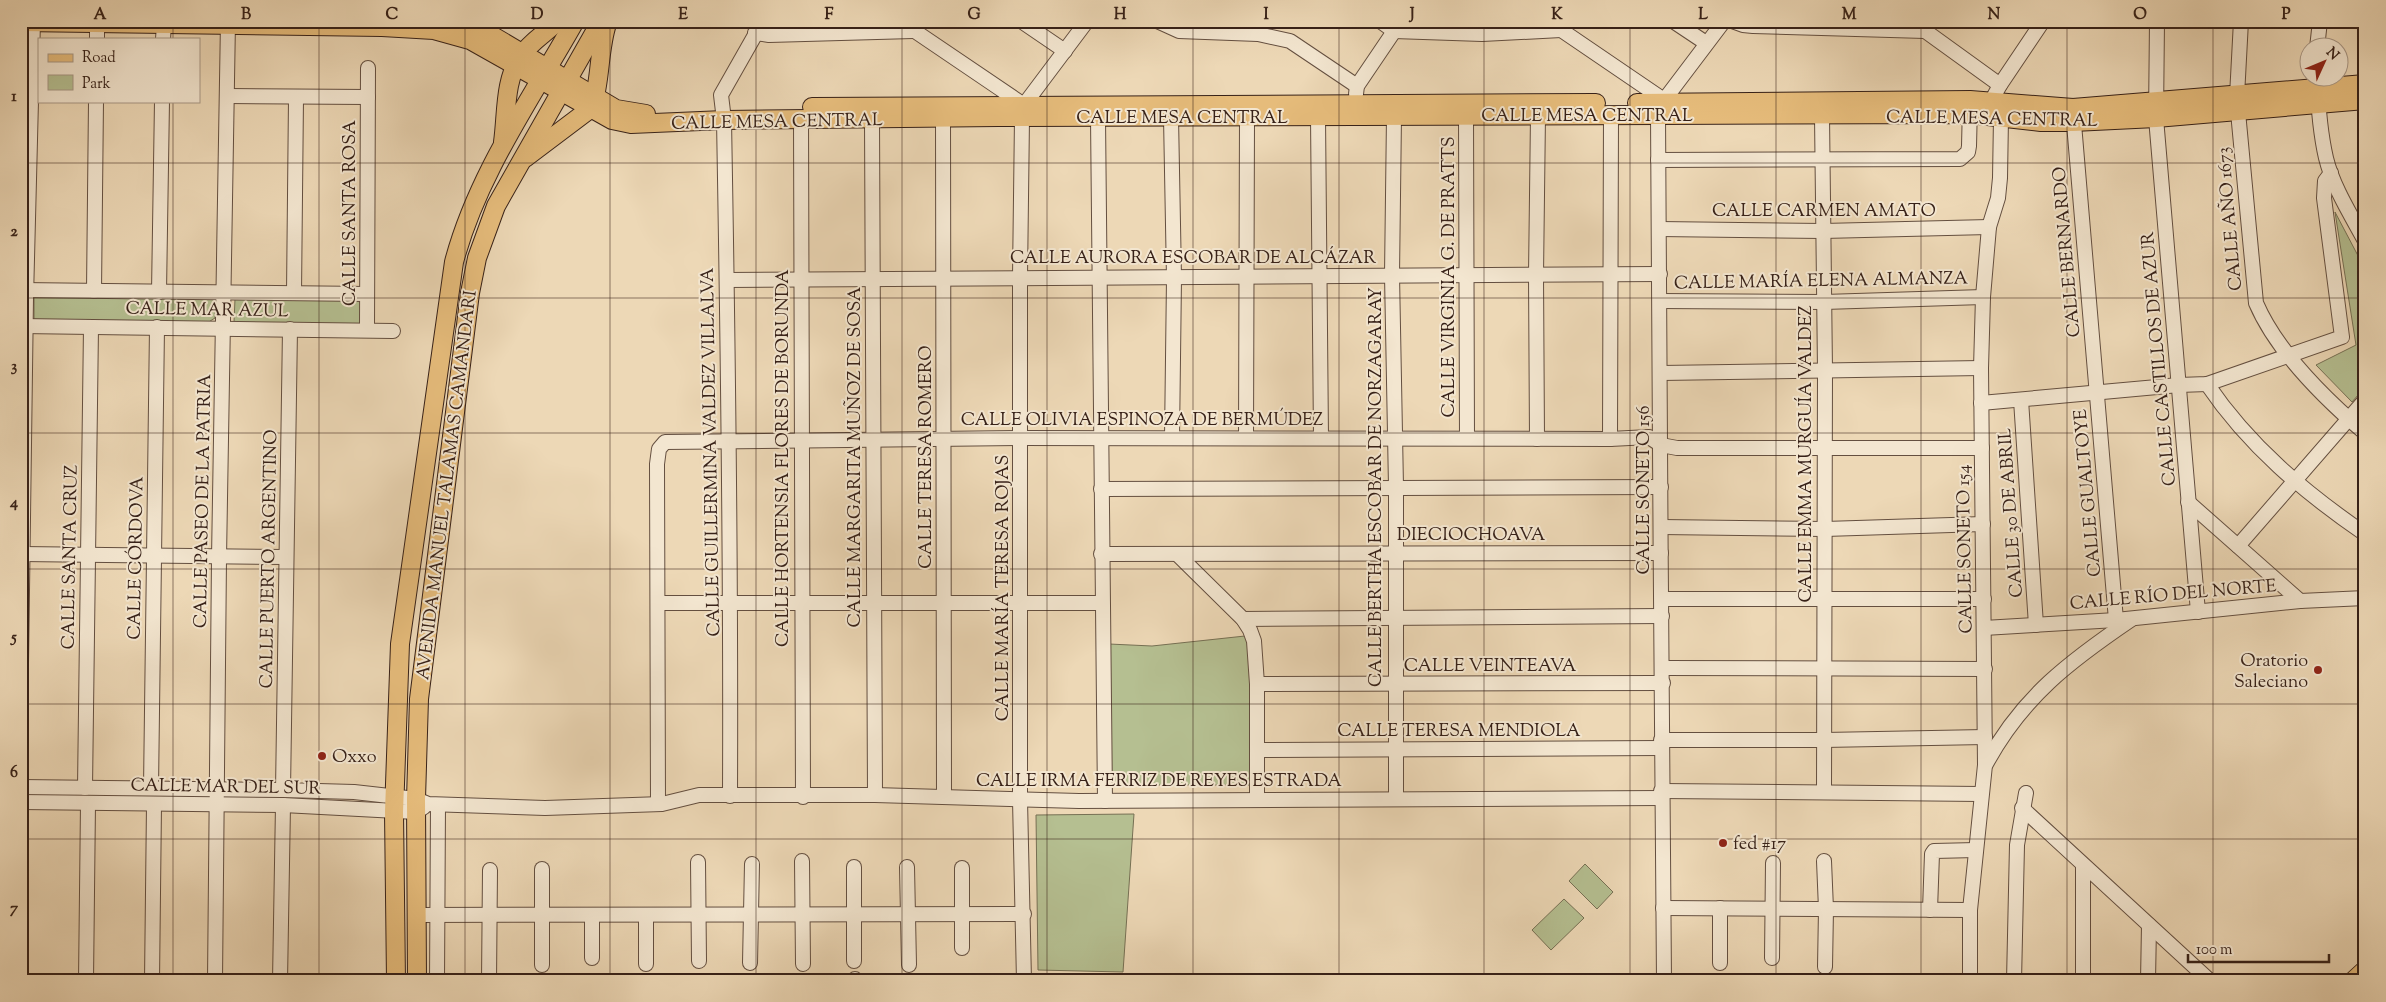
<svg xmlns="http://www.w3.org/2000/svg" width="2386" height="1002" font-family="'Sorts Mill Goudy',serif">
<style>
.green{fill:#b5bf91;stroke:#767054}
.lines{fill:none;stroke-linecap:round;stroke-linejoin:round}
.minor-casing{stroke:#644f40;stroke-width:16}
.major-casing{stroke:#372118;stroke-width:20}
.minor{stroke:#f3e6d0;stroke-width:14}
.major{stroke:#e6bc7b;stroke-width:18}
.grid{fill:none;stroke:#372118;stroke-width:1;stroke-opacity:0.55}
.poi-dot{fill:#8f2418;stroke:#f3e6d0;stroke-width:2}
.labels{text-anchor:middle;stroke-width:4;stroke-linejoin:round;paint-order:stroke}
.street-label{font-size:18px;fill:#372118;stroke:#f3e6d0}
.poi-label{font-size:18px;fill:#372118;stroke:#f3e6d0;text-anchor:start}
.neatline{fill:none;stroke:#372118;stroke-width:2}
.grid-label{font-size:16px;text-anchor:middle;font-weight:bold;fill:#372118}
</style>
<rect width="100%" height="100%" fill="#edd8b6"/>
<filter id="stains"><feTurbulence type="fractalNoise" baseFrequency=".004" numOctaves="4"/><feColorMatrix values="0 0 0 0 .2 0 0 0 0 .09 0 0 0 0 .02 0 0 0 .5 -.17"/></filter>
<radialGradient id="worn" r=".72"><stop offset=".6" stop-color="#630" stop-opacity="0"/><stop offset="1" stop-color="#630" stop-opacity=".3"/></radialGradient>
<g class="green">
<path d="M2335,212L2365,269V387L2352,402L2316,365L2356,345Z"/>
<path d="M34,297H210L215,300V318L207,323L34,321Z"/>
<path d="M235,299H358C363,307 365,318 358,325L234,322Z"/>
<path d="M1245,636L1251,648L1250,785H1110L1109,644L1152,646Z"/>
<path d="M1134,814L1123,972L1038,970L1036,815Z"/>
<path d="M1585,864L1613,892L1597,909L1569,881Z"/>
<path d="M1564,899L1584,918L1551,950L1532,930Z"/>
</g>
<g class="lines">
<g class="minor-casing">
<g id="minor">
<path d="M900,21L1024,105"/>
<path d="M1021,21L1065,51"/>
<path d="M1157,21L1179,31L1258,34L1290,41L1357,86"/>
<path d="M1380,21L1394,31L1482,34L1561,30"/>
<path d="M1548,21L1664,100"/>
<path d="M1673,21L1706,43"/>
<path d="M1732,21L1743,25L1753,26L1925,31"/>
<path d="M2157,21L2156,118L2198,612"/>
<path d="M1917,25L2000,85"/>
<path d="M755,33L769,35L913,31"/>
<path d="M97,39V23"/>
<path d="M163,39L164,24"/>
<path d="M2317,48L2320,21"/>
<path d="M2317,78C2318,104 2320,132 2326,158C2333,187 2351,215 2365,241"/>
<path d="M1356,94L1357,86L1401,21"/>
<path d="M228,96L368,97"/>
<path d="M2237,96L2241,21"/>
<path d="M1987,109L2000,85L2043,21"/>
<path d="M2073,112L2116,620"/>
<path d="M2238,112L2256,303C2277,352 2324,398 2365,433"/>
<path d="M1394,116L1392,275L1396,487V798"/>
<path d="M1466,116L1467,438"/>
<path d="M1822,116L1825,370L1824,792"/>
<path d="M1171,117L1174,278L1172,438"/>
<path d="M1318,117L1321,438"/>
<path d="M943,118L944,797"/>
<path d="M1098,118L1105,801"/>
<path d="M801,119L803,797"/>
<path d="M872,119L875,795"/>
<path d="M1658,160L1960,159L1968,152L1969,146L1970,105"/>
<path d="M1659,229L1823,231L1989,227"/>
<path d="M727,280L1660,274"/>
<path d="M21,290L367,294"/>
<path d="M94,291L96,101"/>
<path d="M159,292L162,101"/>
<path d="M294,293L296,98"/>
<path d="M1660,301L1824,302L1983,297"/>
<path d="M21,326L393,331"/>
<path d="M367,329L368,68"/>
<path d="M1661,373L1981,368"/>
<path d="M2207,384C2249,446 2304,492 2365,534"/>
<path d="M2021,400L2036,625"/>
<path d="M1981,403L2179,385L2207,384L2342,337L2324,198L2325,181L2331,173"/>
<path d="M1246,438L1247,117"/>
<path d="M1537,439L1536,275L1538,115"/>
<path d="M1610,439L1611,115"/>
<path d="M1101,489L1661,487"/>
<path d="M2188,502L2300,601"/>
<path d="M1661,527L1825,529L1983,524"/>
<path d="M2238,546L2365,400"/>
<path d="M21,554L286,557"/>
<path d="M1101,554L1661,553"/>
<path d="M1177,554L1243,619L1250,630L1254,641L1257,684V800"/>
<path d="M1662,599H1984"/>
<path d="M658,603H1101"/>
<path d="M1243,619L1662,616"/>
<path d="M1984,628L2116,620L2300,601L2365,598"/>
<path d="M21,664L26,298L33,21"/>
<path d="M1663,668L1985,669"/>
<path d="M1257,684L1663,683"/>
<path d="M1661,740H1824L1985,737"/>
<path d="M1257,750L1661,748"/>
<path d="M1986,764C2022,697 2070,661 2132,619"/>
<path d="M21,787L283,790L354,792L416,799L428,804L545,808L662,804L699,795H875L1079,801L1661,798"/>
<path d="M85,788L91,327"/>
<path d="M151,788L157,327"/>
<path d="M283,790L290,329"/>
<path d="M1661,791L1981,794"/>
<path d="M730,796C731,571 728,345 724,120L721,95L763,21"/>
<path d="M21,798V869"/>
<path d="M21,802L283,805L416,812L424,807"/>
<path d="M658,804L657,464L659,449L665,442L1020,438L1610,439L1649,437L1661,445L1677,448H1982"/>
<path d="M2022,808L2210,981"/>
<path d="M802,861L803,964"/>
<path d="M1824,861L1826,909L1825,967"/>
<path d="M698,862L699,961"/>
<path d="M2083,866V981"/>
<path d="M854,867V961"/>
<path d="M907,867L909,965"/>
<path d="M542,869V965"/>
<path d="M1663,908L1970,910"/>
<path d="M1720,908V963"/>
<path d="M1930,910L1932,854L1934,851L1976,850"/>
<path d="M416,915L1024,914"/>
<path d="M592,915V958"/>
<path d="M962,948V868"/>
<path d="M1772,958L1773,863"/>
<path d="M750,963L752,864"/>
<path d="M646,964V915"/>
<path d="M855,979V981"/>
<path d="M86,981L88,803"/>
<path d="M152,981L154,804"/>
<path d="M215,981L219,558L228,21"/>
<path d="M280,981L283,805"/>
<path d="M437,981L438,805"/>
<path d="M489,981L490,870"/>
<path d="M1024,981L1020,800V277L1022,118L1024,105L1087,21"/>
<path d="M1664,981C1660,692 1661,404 1658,115L1662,103L1724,21"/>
<path d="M1970,981V910L1985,765L1981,368L1983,297L1989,227L1998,198L2000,178L2001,118"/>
<path d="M2014,981L2017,845L2026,793"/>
<path d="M2148,981L2149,925"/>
</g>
</g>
<g class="major-casing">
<g id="major">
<path d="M460,21L493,36L616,109L646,114"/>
<path d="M21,22L382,27L434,30L470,40L612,120L631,124L724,120L998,117L1658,115L1970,114L2041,122H2073L2156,118L2365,100"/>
<path d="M1637,103L1970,100L2073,108L2365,84"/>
<path d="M812,107L1596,103"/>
<path d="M503,142C507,114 504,80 521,56C530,42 546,33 558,21"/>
<path d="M525,158L590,109C601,88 598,51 607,24"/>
<path d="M396,981L394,812L400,644L454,262C477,175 531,99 575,21"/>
<path d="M417,981L416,799L419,699L470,293L477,258L496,206L601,21"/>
<path d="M2353,981L2365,970"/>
</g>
</g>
<use href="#minor" class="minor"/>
<use href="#major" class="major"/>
</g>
<path class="grid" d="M173,21V39M319,21V981M465,21V981M610,21V981M756,21V981M902,21V981M1047,21V981M1193,21V981M1339,21V981M1484,21V981M1630,21V981M1776,21V981M1921,21V981M2067,21V981M2213,21V981M173,101V981M21,163H2365M21,298H2365M21,433H2365M21,569H2365M21,704H2365M21,839H2365"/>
<g class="poi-dot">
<circle cx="2318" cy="670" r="5"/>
<circle cx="322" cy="756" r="5"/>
<circle cx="1723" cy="843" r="5"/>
</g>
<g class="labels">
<g class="street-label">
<text x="1587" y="121">CALLE MESA CENTRAL</text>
<text x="1182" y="123">CALLE MESA CENTRAL</text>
<text transform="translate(1992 118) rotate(1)" y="6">CALLE MESA CENTRAL</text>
<text transform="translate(777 121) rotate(-1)" y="6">CALLE MESA CENTRAL</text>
<text x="1824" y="216">CALLE CARMEN AMATO</text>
<text transform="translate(349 213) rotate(-90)" y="6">CALLE SANTA ROSA</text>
<text transform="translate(2229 219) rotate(-95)" y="6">CALLE AÑO 1673</text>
<text transform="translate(2066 252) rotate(-95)" y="6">CALLE BERNARDO</text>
<text x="1193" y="263">CALLE AURORA ESCOBAR DE ALCÁZAR</text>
<text transform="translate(1448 277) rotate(-90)" y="6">CALLE VIRGINIA G. DE PRATTS</text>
<text transform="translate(1821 280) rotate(-1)" y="6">CALLE MARÍA ELENA ALMANZA</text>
<text transform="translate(207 309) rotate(1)" y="6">CALLE MAR AZUL</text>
<text transform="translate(2158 359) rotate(-95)" y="6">CALLE CASTILLOS DE AZUR</text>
<text x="1142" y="425">CALLE OLIVIA ESPINOZA DE BERMÚDEZ</text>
<text transform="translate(710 452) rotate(-91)" y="6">CALLE GUILLERMINA VALDEZ VILLALVA</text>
<text transform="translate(1805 454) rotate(-90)" y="6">CALLE EMMA MURGUÍA VALDEZ</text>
<text transform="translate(854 457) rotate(-90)" y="6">CALLE MARGARITA MUÑOZ DE SOSA</text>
<text transform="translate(925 457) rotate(-90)" y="6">CALLE TERESA ROMERO</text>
<text transform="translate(782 458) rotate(-90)" y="6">CALLE HORTENSIA FLORES DE BORUNDA</text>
<text transform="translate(446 485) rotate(-83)" y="6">AVENIDA MANUEL TALAMAS CAMANDARI</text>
<text transform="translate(1375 487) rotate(-90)" y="6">CALLE BERTHA ESCOBAR DE NORZAGARAY</text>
<text transform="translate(1643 490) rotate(-90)" y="6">CALLE SONETO 156</text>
<text transform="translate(2087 493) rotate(-95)" y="6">CALLE GUALTOYE</text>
<text transform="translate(202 501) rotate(-89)" y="6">CALLE PASEO DE LA PATRIA</text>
<text transform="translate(2010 513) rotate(-94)" y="6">CALLE 30 DE ABRIL</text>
<text x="1471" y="540">DIECIOCHOAVA</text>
<text transform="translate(1964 549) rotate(-91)" y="6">CALLE SONETO 154</text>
<text transform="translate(69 557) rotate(-89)" y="6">CALLE SANTA CRUZ</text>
<text transform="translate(135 558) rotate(-89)" y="6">CALLE CÓRDOVA</text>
<text transform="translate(268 559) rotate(-89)" y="6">CALLE PUERTO ARGENTINO</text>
<text transform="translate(1002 588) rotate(-90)" y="6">CALLE MARÍA TERESA ROJAS</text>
<text transform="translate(2173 594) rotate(-5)" y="6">CALLE RÍO DEL NORTE</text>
<text x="1490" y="671">CALLE VEINTEAVA</text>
<text x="1459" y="736">CALLE TERESA MENDIOLA</text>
<text x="1159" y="786">CALLE IRMA FERRIZ DE REYES ESTRADA</text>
<text transform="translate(226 786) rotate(1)" y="6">CALLE MAR DEL SUR</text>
</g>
<g class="poi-label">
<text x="2308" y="666" text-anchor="end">Oratorio<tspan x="2308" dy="21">Saleciano</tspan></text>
<text x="332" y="762">Oxxo</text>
<text x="1733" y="849">fed #17</text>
</g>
</g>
<rect width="2386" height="1002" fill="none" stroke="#edd8b6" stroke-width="55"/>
<rect x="38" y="38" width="162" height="65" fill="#f3e6d0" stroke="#a89786"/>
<rect x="48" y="54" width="25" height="8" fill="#e6bc7b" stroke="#a89786"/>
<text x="82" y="62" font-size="15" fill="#372118">Road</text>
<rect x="48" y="75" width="25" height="15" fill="#b5bf91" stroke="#a89786"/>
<text x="82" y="88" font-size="15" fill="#372118">Park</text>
<g transform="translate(2324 62) rotate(46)"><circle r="24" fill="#f3e6d0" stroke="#a89786"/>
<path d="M0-4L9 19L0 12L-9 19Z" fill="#8f2418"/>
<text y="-8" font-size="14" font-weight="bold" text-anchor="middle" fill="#372118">N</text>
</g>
<path d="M2188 954v8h141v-8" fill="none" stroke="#372118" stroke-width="2.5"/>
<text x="2196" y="954" font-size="15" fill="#372118" stroke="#f3e6d0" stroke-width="4" paint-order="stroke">100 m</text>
<rect x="28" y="28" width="2330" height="946" class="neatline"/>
<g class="grid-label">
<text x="100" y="19">A</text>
<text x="246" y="19">B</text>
<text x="392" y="19">C</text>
<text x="537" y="19">D</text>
<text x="683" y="19">E</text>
<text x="829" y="19">F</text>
<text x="974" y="19">G</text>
<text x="1120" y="19">H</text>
<text x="1266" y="19">I</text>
<text x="1412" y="19">J</text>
<text x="1557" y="19">K</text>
<text x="1703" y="19">L</text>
<text x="1849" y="19">M</text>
<text x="1994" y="19">N</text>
<text x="2140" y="19">O</text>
<text x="2286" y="19">P</text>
<text x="14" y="101">1</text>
<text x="14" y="236">2</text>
<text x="14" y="371">3</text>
<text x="14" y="507">4</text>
<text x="14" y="642">5</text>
<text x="14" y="777">6</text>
<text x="14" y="913">7</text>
</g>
<rect width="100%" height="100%" filter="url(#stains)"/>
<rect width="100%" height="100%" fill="url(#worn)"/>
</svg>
